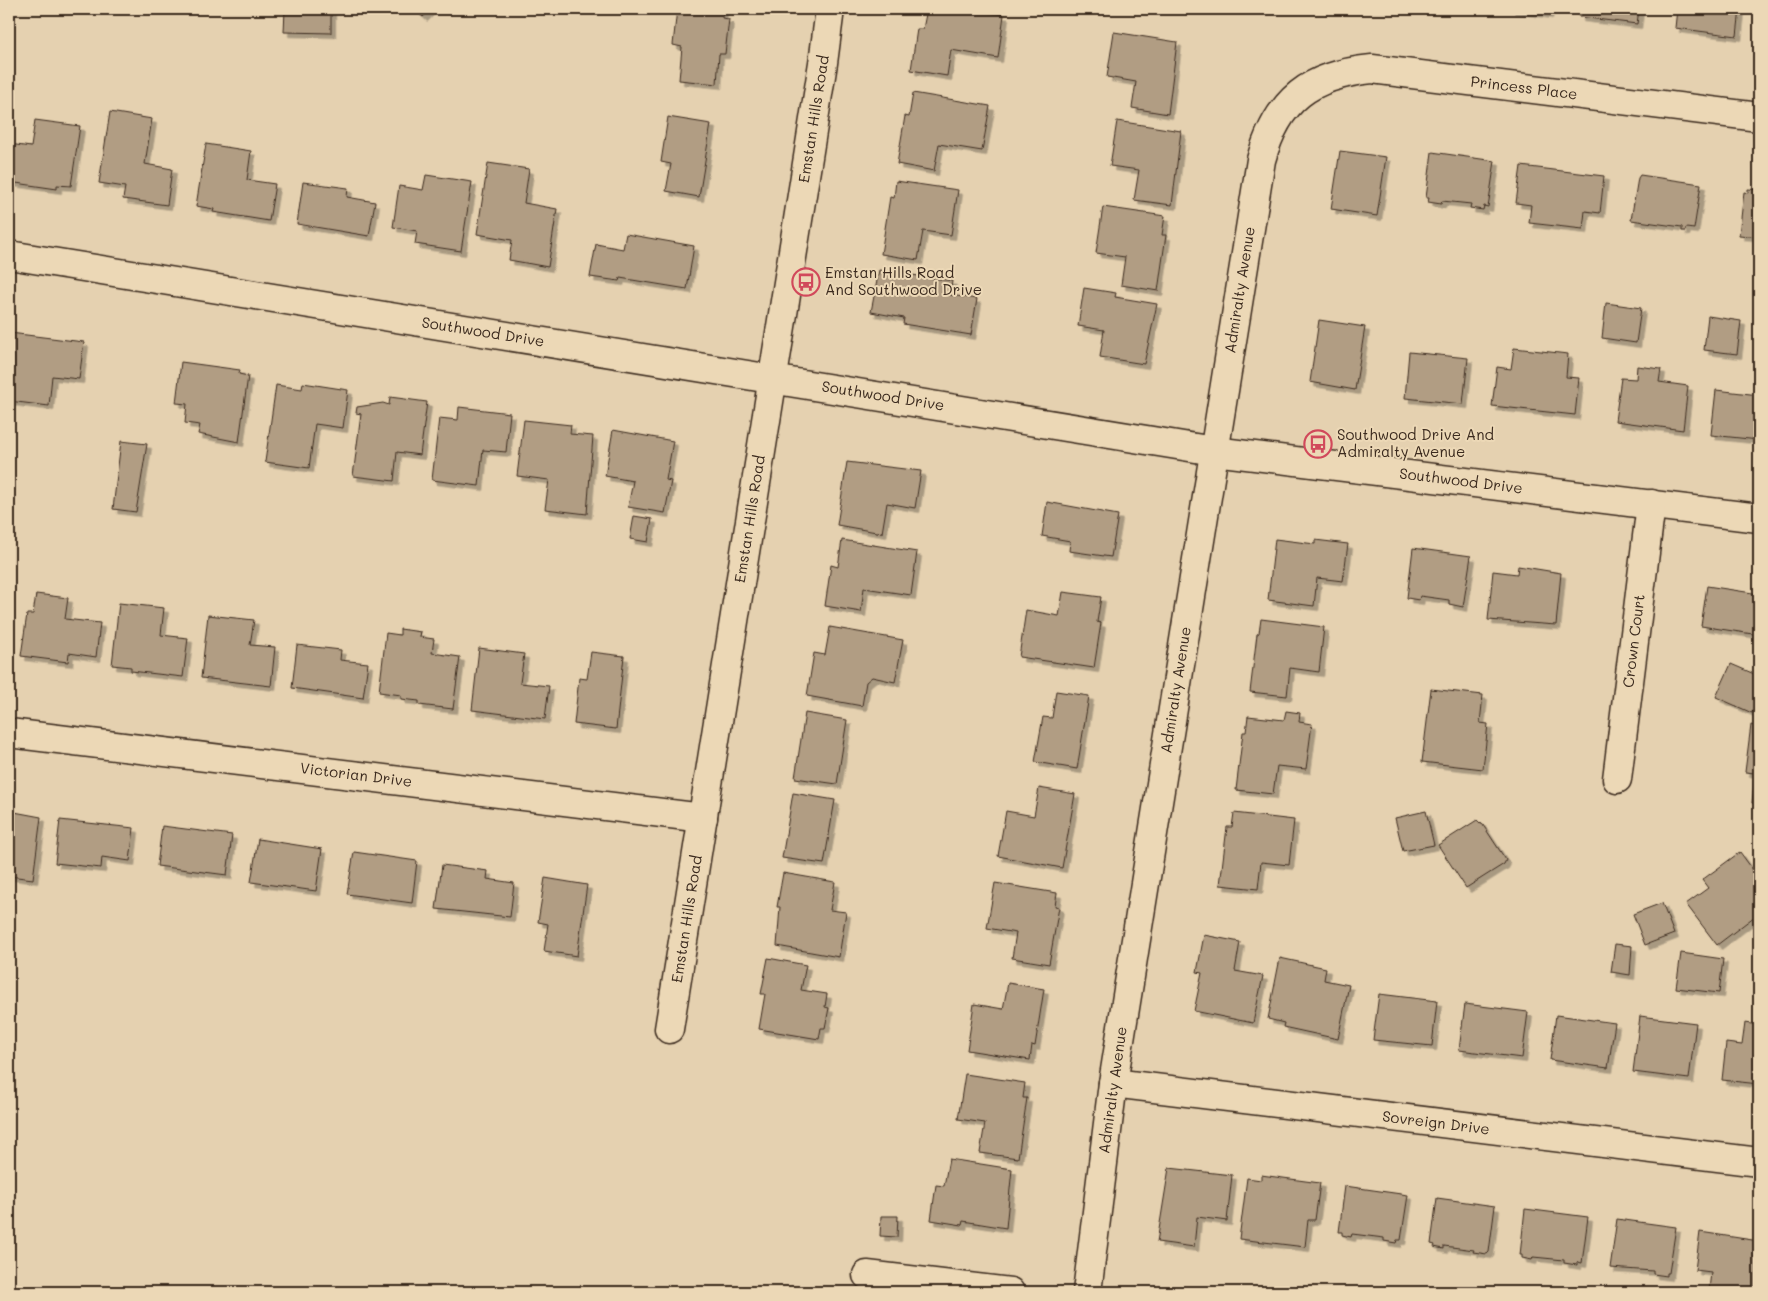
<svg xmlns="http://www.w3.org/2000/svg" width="1768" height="1301" font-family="Mali,sans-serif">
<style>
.building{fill:#b19d83;stroke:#3b2a1e;filter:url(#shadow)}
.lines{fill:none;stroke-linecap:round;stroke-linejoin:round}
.minor-casing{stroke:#3b2a1e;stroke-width:31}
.minor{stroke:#ecd8b6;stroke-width:28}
.labels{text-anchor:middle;stroke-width:4;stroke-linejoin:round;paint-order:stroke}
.street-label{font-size:15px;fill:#3b2a1e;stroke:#ecd8b6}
.poi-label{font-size:15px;fill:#3b2a1e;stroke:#ecd8b6;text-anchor:start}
</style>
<defs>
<filter id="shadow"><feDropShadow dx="4.5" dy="4.5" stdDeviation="0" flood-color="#0004"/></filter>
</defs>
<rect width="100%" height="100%" fill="#e5d1b0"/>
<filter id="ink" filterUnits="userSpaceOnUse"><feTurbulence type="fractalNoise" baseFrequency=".02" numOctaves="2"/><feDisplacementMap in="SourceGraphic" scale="10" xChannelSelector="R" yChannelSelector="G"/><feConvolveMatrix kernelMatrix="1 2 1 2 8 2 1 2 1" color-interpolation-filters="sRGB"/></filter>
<g filter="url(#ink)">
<g class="building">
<path d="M285,9H331V33L284,32Z"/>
<path d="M414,9H431L423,17Z"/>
<path d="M677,9H723L722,18L729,19L725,54H719L717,84L679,80L682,47L673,45Z"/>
<path d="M927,9H964L1004,15L998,58L951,50L947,76L911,70L917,29H923Z"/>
<path d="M1510,9H1549L1548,14Z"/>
<path d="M1580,9H1639L1637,24L1579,17Z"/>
<path d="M1677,9H1740L1737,36L1675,28Z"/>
<path d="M1114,32L1177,42L1168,114L1132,108L1136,82L1107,77Z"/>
<path d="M913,93L990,106L982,151L939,144L934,171L897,164L905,116L909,117Z"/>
<path d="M110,112L152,119L145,164L172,169L167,205L123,199L125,187L99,183Z"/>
<path d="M668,117L711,124L699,197L666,191L671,164L661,162Z"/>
<path d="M35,120L80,126L71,186L57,185V189L9,182V144L31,147Z"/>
<path d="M1117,121L1181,131L1172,205L1134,200L1139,170L1110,166Z"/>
<path d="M206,144L251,151L247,180L275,184L269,221L213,212L214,209L196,206Z"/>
<path d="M1340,151L1386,157L1377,216L1331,209Z"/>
<path d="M1432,152L1495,161L1488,207L1484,206L1483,210L1470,208L1471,204L1442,201L1441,204L1428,202L1429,198H1426Z"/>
<path d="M488,163L529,169L524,203L557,209L548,267L509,260L512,240L477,234Z"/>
<path d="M1521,166L1604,176L1600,213L1585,211L1583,229L1529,223L1531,205L1516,203Z"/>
<path d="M426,175L472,182L461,251L415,244L417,231L393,227L399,186L423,190Z"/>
<path d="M1640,175L1701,184L1694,229L1686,228L1685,231H1682V227L1631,220L1638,178Z"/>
<path d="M896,181L958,190L951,235L923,231L918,260L881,254L890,197L894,198Z"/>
<path d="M303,182L348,188L347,197L375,202L369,236L297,224Z"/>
<path d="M1748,189L1759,190V237L1739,235L1744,192L1748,193Z"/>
<path d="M1103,207L1165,216L1162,235H1166L1158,291L1121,285L1125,257L1096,253Z"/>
<path d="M626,234L694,246L687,289L620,278L619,281L590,277L596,244L623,249Z"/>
<path d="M879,270L952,281L950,295L977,299L971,335L903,324L904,318L871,312Z"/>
<path d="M1084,288L1116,293L1115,297L1157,304L1144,364L1100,357L1104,330L1078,326Z"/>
<path d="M1606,303L1641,308L1636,343L1602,338Z"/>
<path d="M1708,316L1741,321L1737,354L1704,350Z"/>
<path d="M1319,320L1365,327L1355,390L1310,382Z"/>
<path d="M10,333L84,342L79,379L52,376L49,406L9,401Z"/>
<path d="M1514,348L1568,354L1566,377L1579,378L1575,415L1492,406L1497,367L1511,369Z"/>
<path d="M1409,352L1468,358L1463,404L1405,398Z"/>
<path d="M181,362L240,370L239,374L248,376L239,442L198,434L200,425L185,423L187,404L176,403Z"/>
<path d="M1637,366L1661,369L1659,382L1688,386L1683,430L1615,421L1621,378L1636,379Z"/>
<path d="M303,383L348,390L343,428L315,424L309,468L265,462L276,385L302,389Z"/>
<path d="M1716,390L1759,395V440L1711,435Z"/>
<path d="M390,397L427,402L420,455L397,452L394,481L353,476L361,414L356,413L357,407L383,403L389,405Z"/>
<path d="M459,407L510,413L506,452L483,450L479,486L432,480L439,418L458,420Z"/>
<path d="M524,420L571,425L570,434L593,436L587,514L545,509L549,480L517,476Z"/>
<path d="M613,430L673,441L666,480L671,481L665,513L628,507L633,481L605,476Z"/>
<path d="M121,441L147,444L136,512L113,509Z"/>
<path d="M847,462L921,471L915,508L887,503L882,533L837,525Z"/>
<path d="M1047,502L1118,515L1111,557L1069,551L1070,541L1042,536Z"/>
<path d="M634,516L652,519L648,542L630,539Z"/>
<path d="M1275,539L1315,544V540L1348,544L1343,581L1317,578L1314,606L1268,600Z"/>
<path d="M842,540L917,552L911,595L864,588L861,612L825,606L831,565L838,567Z"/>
<path d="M1413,548L1471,556L1463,607L1449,604V600L1420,596L1419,600L1407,598Z"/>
<path d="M1518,566L1561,573L1556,625L1488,620L1493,571L1517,574Z"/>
<path d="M1707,586L1759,594V635L1701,626Z"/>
<path d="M1063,592L1101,597L1097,622L1101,623L1094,668L1019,657L1026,610L1059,616Z"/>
<path d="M36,594L68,598L65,619L100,623L96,657L69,653L68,662L21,656L27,614H33Z"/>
<path d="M119,603L164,608L161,635L188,638L183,677L131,671V667L112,665Z"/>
<path d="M208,615L254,620L250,645L275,647L271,686L201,678Z"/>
<path d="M1261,619L1324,627L1319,672L1290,668L1287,696L1250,692L1257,634L1259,633Z"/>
<path d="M830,627L903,640L895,682L872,677L866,682L862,706L807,696L814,653L825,655Z"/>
<path d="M400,629L421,632L420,637L434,639L432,653L460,657L453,709L419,705V701L401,699V695L379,692L386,633L400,635Z"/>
<path d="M297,645L341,650L340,660L368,663L363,698L292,688Z"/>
<path d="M479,648L524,654L520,683L549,686L545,719L472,710Z"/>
<path d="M591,652L624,656L616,729L574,724L579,678L587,679Z"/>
<path d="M1731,664L1759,676V696L1752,713L1716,697Z"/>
<path d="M1431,689L1483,695L1480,723L1488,724L1483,769L1422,762Z"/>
<path d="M1056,691L1089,696L1077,769L1035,762L1043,717L1052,718Z"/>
<path d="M1286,711L1300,713L1299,722L1312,724L1306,769L1277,766L1273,794L1236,790L1243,732H1246L1248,716L1284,720Z"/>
<path d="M805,713L847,720L837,784L795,778Z"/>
<path d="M1751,725L1759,727V804L1752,803L1755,773L1745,772Z"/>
<path d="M1039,788L1075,794L1062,868L998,856L1006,811L1034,816Z"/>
<path d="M793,793L835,800L824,864L782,858Z"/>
<path d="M9,811L41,817L33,879L9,876Z"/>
<path d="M1426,811L1434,845L1403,851L1395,818Z"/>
<path d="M1234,813L1294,820L1289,865L1261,862L1258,889L1220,885L1227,827H1232Z"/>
<path d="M60,820L134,828L130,861L102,857L101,868L55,863Z"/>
<path d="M1477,820L1480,823L1481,822L1506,860L1504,864L1466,888L1438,845Z"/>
<path d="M162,826L232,835L227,875L157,866Z"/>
<path d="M258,839L322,849L316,891L251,882Z"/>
<path d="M354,852L417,861L412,903L347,894Z"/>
<path d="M1740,852L1759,878V913L1717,945L1686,904L1708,888L1702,880Z"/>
<path d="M442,865L488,871L487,879L514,883L510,917L436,909Z"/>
<path d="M783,873L835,882L830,910L846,912L839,957L777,946L780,907H777Z"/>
<path d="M545,878L587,885L577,956L544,951L548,924L538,922Z"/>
<path d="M995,883L1057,893L1055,906L1059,907L1049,964L1012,958L1016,933L987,928Z"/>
<path d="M1662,903L1674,934L1645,945L1633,914Z"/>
<path d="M1204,935L1240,942L1235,971L1263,976L1253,1023L1194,1011L1202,973L1197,972Z"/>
<path d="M1615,944L1632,946L1630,975L1611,972Z"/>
<path d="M1681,953L1723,959L1719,993L1676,988Z"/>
<path d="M768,958L806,965L801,990L827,994L825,1007L829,1008L825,1028H821L819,1039L759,1029L765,994H761Z"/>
<path d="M1280,958L1326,968L1324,980L1349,985L1338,1039L1283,1027L1284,1023L1268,1019Z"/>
<path d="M1008,983L1044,989L1035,1046L1032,1045L1030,1060L967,1050L974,1004L1003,1009Z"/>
<path d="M1379,994L1437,1001L1432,1046L1373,1040Z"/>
<path d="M1465,1004L1528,1012L1522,1058L1459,1050Z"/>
<path d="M1556,1015L1615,1023L1608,1068L1550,1060Z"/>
<path d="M1640,1016L1696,1023L1689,1079L1633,1072Z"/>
<path d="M1745,1023L1759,1025V1084L1722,1080L1726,1043L1742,1045Z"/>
<path d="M965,1074L1025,1083L1023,1098H1027L1018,1158L980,1153L985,1123L958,1119Z"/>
<path d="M949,1159L1012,1169L1006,1228L963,1221L962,1225L931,1220L936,1185L944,1186Z"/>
<path d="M1169,1168L1232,1175L1227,1221L1197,1217L1194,1247L1157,1242Z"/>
<path d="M1261,1175L1320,1183L1315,1220H1308L1305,1247L1239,1239L1247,1178L1261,1180Z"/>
<path d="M1345,1186L1408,1195L1401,1240H1397L1396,1243L1384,1241V1238L1352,1234L1351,1237L1342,1235V1232H1339Z"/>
<path d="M1437,1198L1495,1206L1489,1252L1487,1254L1473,1252L1474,1250L1444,1246V1249L1434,1247L1435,1245L1431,1244Z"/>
<path d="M1525,1209L1588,1217L1582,1263L1577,1262V1265L1564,1263V1260L1533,1257L1532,1260L1522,1258V1255H1520Z"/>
<path d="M881,1216H898L897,1237L880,1236Z"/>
<path d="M1617,1219L1676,1227L1669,1273H1667V1276L1653,1274V1271L1610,1268Z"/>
<path d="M1700,1232L1759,1241V1292L1709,1290L1711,1272L1695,1270Z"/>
</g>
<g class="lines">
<g class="minor-casing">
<g id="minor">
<path d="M9,255L1214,451L1759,518"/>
<path d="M9,733L703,818"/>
<path d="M1617,779L1651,504"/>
<path d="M669,1029L823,63L830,9"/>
<path d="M1113,1083L1759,1162"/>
<path d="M867,1275L1010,1292"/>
<path d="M1087,1292L1113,1083L1261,160C1278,99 1310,75 1372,69L1759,117"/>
</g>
</g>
<use href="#minor" class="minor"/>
</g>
</g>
<defs>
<g id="bus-ring" transform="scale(1.4375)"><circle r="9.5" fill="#ecd8b6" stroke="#d1495b" stroke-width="1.5"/><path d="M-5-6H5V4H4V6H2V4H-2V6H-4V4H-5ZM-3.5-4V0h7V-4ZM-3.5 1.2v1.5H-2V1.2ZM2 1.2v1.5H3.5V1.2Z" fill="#d1495b"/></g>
</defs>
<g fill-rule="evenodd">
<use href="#bus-ring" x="806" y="282"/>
<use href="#bus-ring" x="1318" y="444"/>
</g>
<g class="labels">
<g class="street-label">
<text transform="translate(1524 88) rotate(7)" y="5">Princess Place</text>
<text transform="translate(814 119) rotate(-81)" y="5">Emstan Hills Road</text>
<text transform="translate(1240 290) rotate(-81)" y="5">Admiralty Avenue</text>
<text transform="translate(483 332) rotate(9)" y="5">Southwood Drive</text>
<text transform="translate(883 396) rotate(9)" y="5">Southwood Drive</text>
<text transform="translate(1461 481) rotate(7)" y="5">Southwood Drive</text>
<text transform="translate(750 519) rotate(-81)" y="5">Emstan Hills Road</text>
<text transform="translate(1634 641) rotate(-83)" y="5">Crown Court</text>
<text transform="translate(1176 690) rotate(-81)" y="5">Admiralty Avenue</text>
<text transform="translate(356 775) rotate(7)" y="5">Victorian Drive</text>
<text transform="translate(687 919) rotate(-81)" y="5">Emstan Hills Road</text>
<text transform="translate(1113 1090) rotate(-82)" y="5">Admiralty Avenue</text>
<text transform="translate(1436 1123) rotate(7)" y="5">Sovreign Drive</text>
</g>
<g class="poi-label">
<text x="825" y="278">Emstan Hills Road<tspan x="825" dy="17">And Southwood Drive</tspan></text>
<text x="1337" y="440">Southwood Drive And<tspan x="1337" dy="17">Admiralty Avenue</tspan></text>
</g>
</g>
<rect width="1768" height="1301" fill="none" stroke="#ecd8b6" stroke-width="30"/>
<rect x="15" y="15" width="1738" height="1271" fill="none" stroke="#3b2a1e" stroke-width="2" filter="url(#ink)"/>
</svg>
